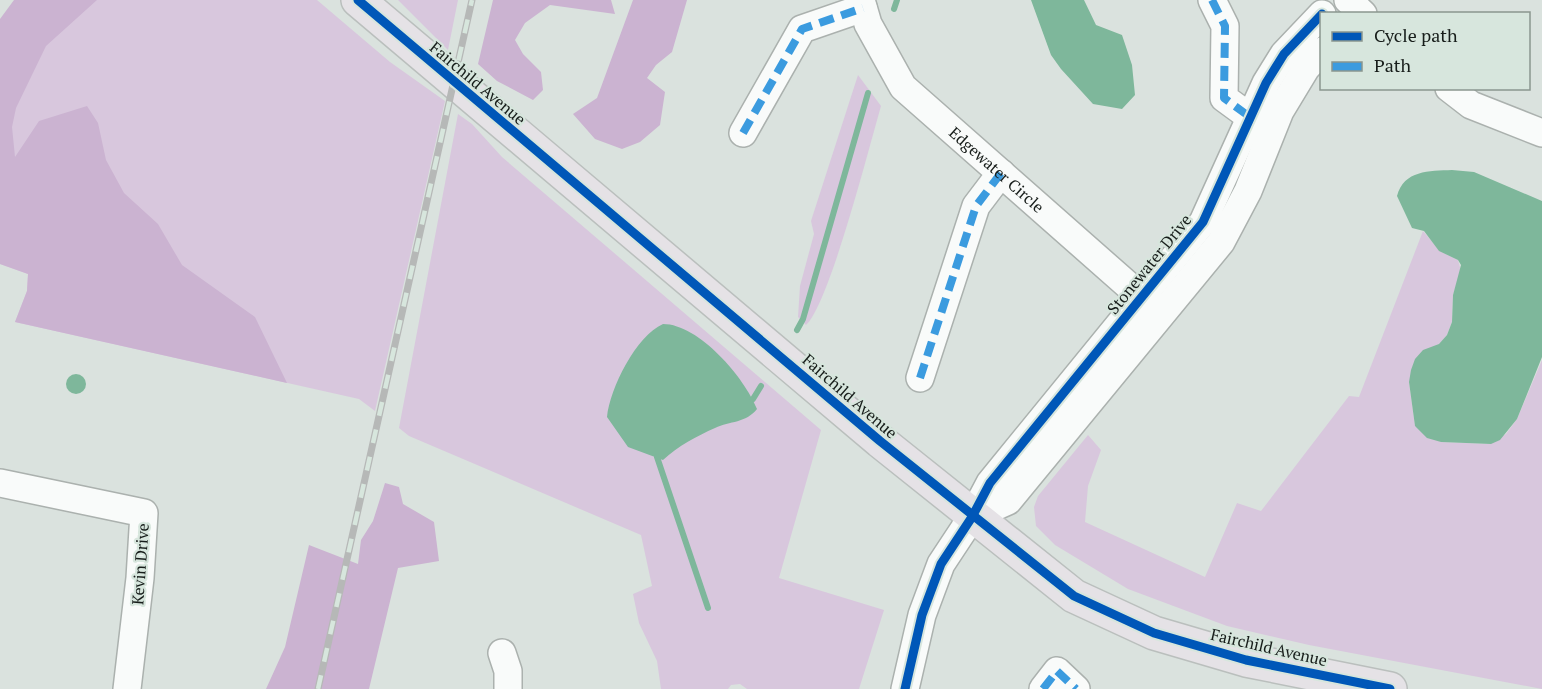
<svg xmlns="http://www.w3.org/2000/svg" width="1542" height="689" font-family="'PT Serif',serif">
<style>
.green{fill:#d8c7dd}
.forest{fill:#cbb3d1}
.water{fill:#7eb79b}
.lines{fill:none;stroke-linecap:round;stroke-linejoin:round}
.stream{stroke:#7eb79b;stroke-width:6}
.minor-casing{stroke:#abb1ae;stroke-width:30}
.major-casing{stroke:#babfbd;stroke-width:36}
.minor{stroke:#f9fbfa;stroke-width:27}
.major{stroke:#e5e2e6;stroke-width:33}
.rail-casing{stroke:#b6b8b7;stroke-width:7}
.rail{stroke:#d7e6dd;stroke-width:4.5;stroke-dasharray:14;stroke-linecap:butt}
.quiet{stroke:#3b9bdf;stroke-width:8;stroke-dasharray:15 8;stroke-linecap:butt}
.cycleway-casing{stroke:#d7e6dd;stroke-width:13}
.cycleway{stroke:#0057b8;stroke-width:9}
.labels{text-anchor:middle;stroke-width:4.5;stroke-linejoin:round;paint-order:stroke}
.street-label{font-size:16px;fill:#171d1a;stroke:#d7e6dd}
</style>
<rect width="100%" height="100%" fill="#dae2de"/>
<g class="green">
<path d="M40,0H317L390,62L445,101L375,411L359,399L15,322L27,291L28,274L0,264V114Z"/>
<path d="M398,0H458L448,50Z"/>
<path d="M858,75L881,106C870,144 829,305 806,325L798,317L800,286L814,234L811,221Z"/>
<path d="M458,114L472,124L502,157L821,430L779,578L884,610L859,689H747L740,684L731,685L728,689H661L657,661L639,623L633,594L652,586L641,535L409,436L399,428Z"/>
<path d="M1423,231L1440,251L1458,260L1461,271L1453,295L1452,322L1447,335L1409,382L1415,426L1441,442L1490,444L1506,434L1517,419L1542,360V689L1309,645L1227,626L1128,589L1055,545L1036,526L1034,507L1038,496L1088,435L1101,450L1088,486L1085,522L1205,577L1237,503L1261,511L1349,396L1359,397Z"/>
</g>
<g class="forest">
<path d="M14,0H97L46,46L16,108L12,127L15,157L39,121L87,106L98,123L106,160L124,193L158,224L182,265L255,317L287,383L15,322L27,291L28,274L0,264V19Z"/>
<path d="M493,0H611L615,14L550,5L525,23L515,40L523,54L541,72L543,90L533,100L497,81L478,64Z"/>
<path d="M633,0H687L672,52L656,65L647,78L665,92L660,125L640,142L622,149L595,139L573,114L597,98Z"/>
<path d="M385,483L399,487L403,504L434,522L439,561L398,568L369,689H266L285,647L309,545L358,564L361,540L373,521Z"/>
</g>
<g class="water">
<path d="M1031,0H1084L1096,25L1122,35L1132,65L1135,95L1122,109L1093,104L1061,69L1051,55Z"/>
<path d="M1452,170L1474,172L1542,201V357L1517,419L1500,440L1491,444L1441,442L1427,438L1415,426L1409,382L1411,370L1415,359L1423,350L1439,344L1447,335L1452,322L1453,295L1461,265L1458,260L1439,251L1424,231L1412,228L1397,196C1404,170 1429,171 1452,170Z"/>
<path d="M663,324C699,324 745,378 757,409C746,423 730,421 715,428C697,436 678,446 663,460L628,447L607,417C610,388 636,336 663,324Z"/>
<circle cx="76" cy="384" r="10"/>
</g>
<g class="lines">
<g class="stream">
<path d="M894,9L897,0"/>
<path d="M797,330L803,319L868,93"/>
<path d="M753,399L761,386"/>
<path d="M657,457L708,608"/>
</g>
<g class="minor-casing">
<g id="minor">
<path id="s1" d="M861,0L868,24L903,87L1155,309"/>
<path d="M1212,0L1225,26L1224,98L1254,120"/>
<path d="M1348,0L1363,14"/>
<path d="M1449,88L1471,105L1542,133"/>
<path d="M743,133L802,29L863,8"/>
<path d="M920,378L976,206L1001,173"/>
<path d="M0,483L144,513L140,578L127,689"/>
<path d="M972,517L1008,501L1221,242L1248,191L1280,111L1306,68L1322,51"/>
<path d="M502,653L508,671V689"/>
<path d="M905,689L922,615L941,564L972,517L990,483L1203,222L1266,83L1284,54L1322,14"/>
<path d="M1043,689L1057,671L1076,689"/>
</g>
</g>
<g class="major-casing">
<path id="major" d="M358,0L880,441L1074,596L1154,633L1246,660L1390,689"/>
</g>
<use href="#minor" class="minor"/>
<use href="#major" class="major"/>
<g class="rail-casing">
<path id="rail" d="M318,689L472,0"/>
</g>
<use href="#rail" class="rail"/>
<g class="quiet">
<path d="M1212,0L1225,26L1224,98L1254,120"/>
<path d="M743,133L802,29L863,8"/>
<path d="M920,378L976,206L1001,173"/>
<path d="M1043,689L1057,671L1076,689"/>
</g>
<g class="cycleway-casing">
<g id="cycleway">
<path d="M358,0L880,441L1074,596L1154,633L1246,660L1390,689"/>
<path d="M905,689L922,615L941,564L972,517L990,483L1203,222L1266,83L1284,54L1322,14"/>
</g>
</g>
<use href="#cycleway" class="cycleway"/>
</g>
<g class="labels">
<g class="street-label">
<text transform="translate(478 83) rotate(40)" y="6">Fairchild Avenue</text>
<text dy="6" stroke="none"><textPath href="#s1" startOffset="222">Edgewater Circle</textPath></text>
<text transform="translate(1149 264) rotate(-51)" y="6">Stonewater Drive</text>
<text transform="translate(850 396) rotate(41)" y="6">Fairchild Avenue</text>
<text transform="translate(140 564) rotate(-86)" y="6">Kevin Drive</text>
<text transform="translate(1269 647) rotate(13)" y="6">Fairchild Avenue</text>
</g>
</g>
<rect x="1320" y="12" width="210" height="78" fill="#d7e6dd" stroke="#8a968f" stroke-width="1.5"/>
<rect x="1332" y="32" width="30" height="9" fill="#0057b8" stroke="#8a968f" stroke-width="1.5"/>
<text x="1374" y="42" font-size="18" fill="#171d1a">Cycle path</text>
<rect x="1332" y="62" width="30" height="9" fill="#3b9bdf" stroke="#8a968f" stroke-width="1.5"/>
<text x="1374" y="72" font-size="18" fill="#171d1a">Path</text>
</svg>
